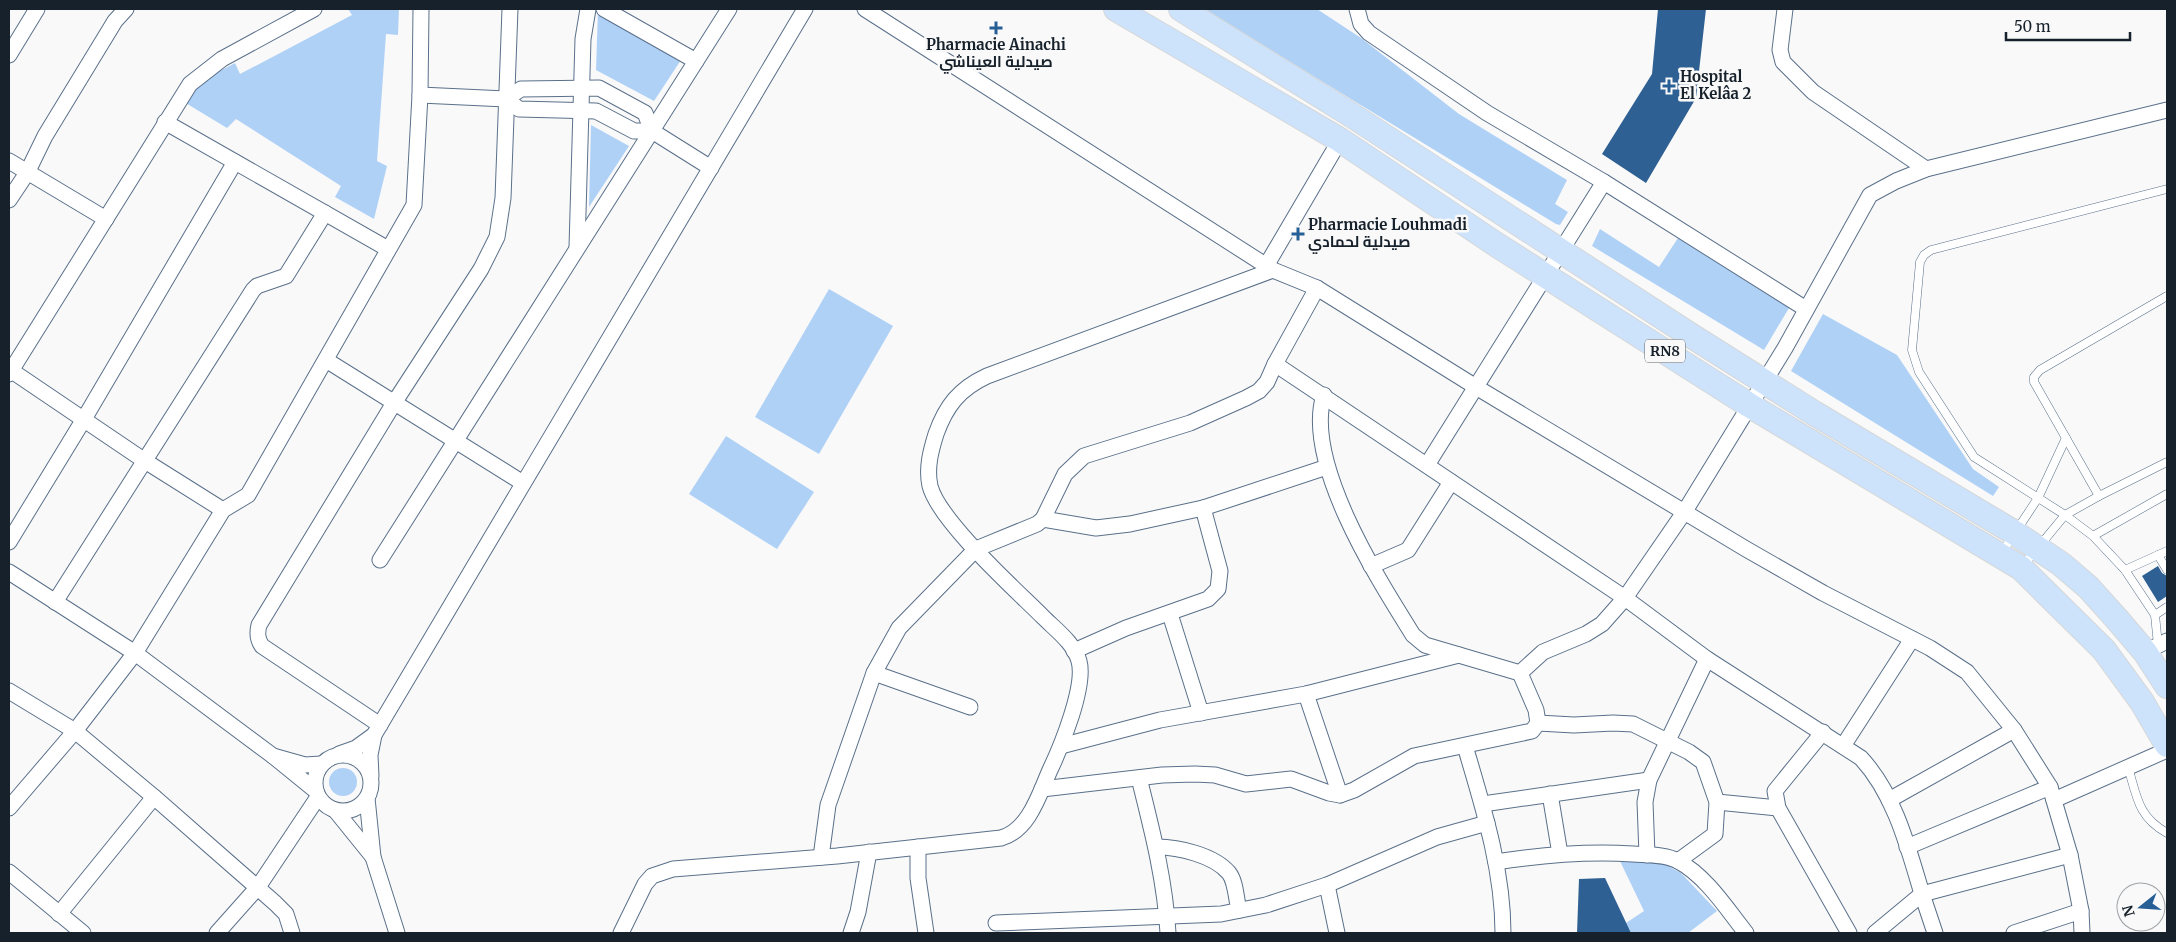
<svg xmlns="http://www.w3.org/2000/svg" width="2176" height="942" font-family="Merriweather,Cairo,serif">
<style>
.green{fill:#b0d1f6}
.building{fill:#2f6093}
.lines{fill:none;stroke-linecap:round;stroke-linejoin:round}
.lane-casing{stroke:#5a708a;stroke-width:9}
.street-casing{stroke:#5a708a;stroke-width:17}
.primary-casing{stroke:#d5d7d9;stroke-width:26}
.lane{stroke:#fff;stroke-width:8}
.street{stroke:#fff;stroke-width:15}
.primary{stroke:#cde3fc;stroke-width:24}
.poi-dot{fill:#265e96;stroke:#f9f9f9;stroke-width:2}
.labels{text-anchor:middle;stroke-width:5;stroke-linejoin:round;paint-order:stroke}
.shield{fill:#f9f9f9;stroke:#5b6269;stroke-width:1}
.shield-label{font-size:14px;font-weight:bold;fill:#17212b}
.poi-label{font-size:15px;font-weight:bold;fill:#17212b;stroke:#f9f9f9;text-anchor:start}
</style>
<rect width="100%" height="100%" fill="#f9f9f9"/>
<g class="green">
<path d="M348,9H399L398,35L386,34L377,161L387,166L374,219L335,197L341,186L236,119L227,128L184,102L199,82L235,63L240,74L352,15Z"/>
<path d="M1203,9H1317L1361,38L1459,114L1567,180L1555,204L1568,212L1560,225L1556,224Z"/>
<path d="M598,10L681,60L654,101L596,70Z"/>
<path d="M591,125L629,146L589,207Z"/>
<path d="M1600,229L1659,267L1678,238L1789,308L1764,350L1592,246Z"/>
<path d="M829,289L893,326L819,454L755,417Z"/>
<path d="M1823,314L1897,355L1973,469L1999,487L1993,496L1791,371Z"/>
<path d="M726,436L814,492L777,549L689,494Z"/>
<circle cx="343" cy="782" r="14"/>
<path d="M1619,859L1661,862L1681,873L1717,911L1688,933H1631L1626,923L1644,911Z"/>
</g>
<g class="building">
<path d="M1658,9H1706L1696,98L1646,183L1602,154L1652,74Z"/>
<path d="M2158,566L2162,573L2167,576V596L2158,602L2142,576Z"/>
<path d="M1605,878L1631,933H1577L1579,879Z"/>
</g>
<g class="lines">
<g class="lane-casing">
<g id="lane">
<path d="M2167,296L2040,370L2034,377V382L2099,496L2167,462"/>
<path d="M2093,536L2167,494"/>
<path d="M2001,554L2038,498L2066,438"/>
<path d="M2158,555L2167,570"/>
<path d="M2022,567L2065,515L2099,496"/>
<path d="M2125,570L2167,551"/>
<path d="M2155,615L2167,607"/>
<path d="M2158,645L2155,615L2125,570L2093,536L2065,515L1974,457L1919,372L1912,350L1920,262L1924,255L1931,250L2167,189"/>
<path d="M2128,767C2137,797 2138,817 2167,833"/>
</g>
</g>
<g class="street-casing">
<g id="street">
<path d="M604,9L696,61"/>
<path d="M865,9L1273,270L1317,288L1476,387L1746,549L1823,593L1930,648L1967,672L2014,730L2050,787L2070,855L2081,911L2082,933"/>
<path d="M1357,9L1361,24L1369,33L1487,113L1604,182L1806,309"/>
<path d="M1785,9L1780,50L1783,62L1813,92L1926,169"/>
<path d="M9,55L37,9"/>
<path d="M420,95L506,99L521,89L599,88L645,113L652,131"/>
<path d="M506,99L519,109L596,111L634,131H652L711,168"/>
<path d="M165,122L388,249"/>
<path d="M9,161L106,219"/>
<path d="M9,200L27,173L45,136L115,21L126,9"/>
<path d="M577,247L583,39L588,9"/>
<path d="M1266,266L1340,140"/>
<path d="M1317,288L1275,364L1625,598L1707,659L1861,758C1895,795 1908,847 1922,894L1875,933"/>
<path d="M326,360L523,483"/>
<path d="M9,369L145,461L223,510"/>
<path d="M9,374L190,84L222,59L314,9"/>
<path d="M1324,395C1303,462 1378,579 1413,635L1425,645L1520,673"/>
<path d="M1427,465L1604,182"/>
<path d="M1043,519L1096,528L1130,524L1203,508L1327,467"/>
<path d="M9,542L84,419L235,162"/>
<path d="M380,560L729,9"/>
<path d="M1371,566L1408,550L1451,482"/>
<path d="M9,572L135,653L273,756"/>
<path d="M55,602L253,290L257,286L286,276L325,213"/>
<path d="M1170,614L1201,713"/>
<path d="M1074,651L1126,628L1208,599L1218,589L1220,571L1203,508"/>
<path d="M2145,652L2167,641"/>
<path d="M874,673L970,707"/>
<path d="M9,691L75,731L154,797L275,903L286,914L292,933"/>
<path d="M1306,694L1340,795"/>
<path d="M1538,723L1574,725L1613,723L1633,724L1689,752L1703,762L1717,802L1715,834L1678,861"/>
<path d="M380,725L262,646C257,639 257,633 259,625L394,403L481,269L497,237L503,198L510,9"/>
<path d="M1823,732L1775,791L1778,808L1849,933"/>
<path d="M374,735L805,9"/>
<path d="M1061,746L1160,720L1306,694L1459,655"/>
<path d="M1465,746C1483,807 1503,869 1503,933"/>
<path d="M1843,746L1912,639"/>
<path d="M339,754L356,748L374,735L370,755L371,776"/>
<circle cx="343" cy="783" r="28"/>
<path d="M1139,778C1152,830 1165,880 1168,933"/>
<path d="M1042,789L1162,775L1195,774L1215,775L1246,784L1291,779L1329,793L1340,795L1354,790L1414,756L1532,731L1538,723L1536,710L1520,673L1543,652L1586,634L1602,624L1625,598L1685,511L1785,348L1870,195L1896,181L1926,169L2167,110"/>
<path d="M316,791L273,756L305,765L321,764"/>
<path d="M1550,794L1560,854"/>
<path d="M367,798L373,857L397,933"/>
<path d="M1889,800L2014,730"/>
<path d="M2054,800L2167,750"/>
<path d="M1717,802L1778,808"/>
<path d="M1483,804L1649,780"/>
<path d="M9,808L75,731L135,653L223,510L248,495L414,205L420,95L421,9"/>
<path d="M335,810L373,857"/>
<path d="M918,847V878L926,933"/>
<path d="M1157,847C1178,847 1214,855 1229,873C1236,882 1236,899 1239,910"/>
<path d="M1907,847L2050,787"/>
<path d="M1647,855L1645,802L1649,780L1707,659"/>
<path d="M821,857L828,805L874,673L899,628L976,549L1037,524L1043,519L1065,474L1084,456L1190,423L1246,398L1259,391L1267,382L1275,364"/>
<path d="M1496,862C1541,855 1586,851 1633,854C1647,855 1665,854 1678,861C1706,876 1727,909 1746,933"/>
<path d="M9,872L83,933"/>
<path d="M1327,885L1337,933"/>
<path d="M59,914L154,797"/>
<path d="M996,923L1221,914L1266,905L1327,885L1437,837L1487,823"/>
<path d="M217,933L258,887L318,797"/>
<path d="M621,933L645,884L652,876L673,869L837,856L1001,838C1029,830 1039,795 1050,770C1061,747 1086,686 1079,661C1074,643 1056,630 1043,617C1016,590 939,521 930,486C926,468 931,450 936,434C946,406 959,389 987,376L1273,270"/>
<path d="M851,933L858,912L869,852"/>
<path d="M1935,933L1922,894L2070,855"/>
<path d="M2014,933L2081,911"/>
</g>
</g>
<g class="primary-casing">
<g id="primary">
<path d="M1116,9L1340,140L1497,245L1749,405L2021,568L2104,650L2142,702L2167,745"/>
<path d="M1181,9L1353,116L1687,333L1814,413L2015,533L2061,564L2088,587L2116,618L2145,652L2167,686"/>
</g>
</g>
<use href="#lane" class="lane"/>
<use href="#street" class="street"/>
<use href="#primary" class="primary"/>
</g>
<g class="poi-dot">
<path d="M993.5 20.5h5v5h5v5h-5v5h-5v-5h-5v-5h5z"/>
<path d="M1666.5 78.5h5v5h5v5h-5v5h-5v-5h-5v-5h5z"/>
<path d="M1295.5 226.5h5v5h5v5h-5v5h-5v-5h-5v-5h5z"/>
</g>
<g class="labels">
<rect class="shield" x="1645" y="339.5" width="40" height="23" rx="4"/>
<g class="shield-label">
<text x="1665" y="356">RN8</text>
</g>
<g class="poi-label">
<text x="996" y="50" text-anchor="middle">Pharmacie Ainachi<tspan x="996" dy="17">صيدلية العيناشي</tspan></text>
<text x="1680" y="82">Hospital<tspan x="1680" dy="17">El Kelâa 2</tspan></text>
<text x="1308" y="230">Pharmacie Louhmadi<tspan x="1308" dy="17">صيدلية لحمادي</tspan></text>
</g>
</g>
<rect width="2176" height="942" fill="none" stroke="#17212b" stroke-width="20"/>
<g transform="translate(2141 907) rotate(253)"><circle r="24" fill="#f9f9f9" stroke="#9fa3a7"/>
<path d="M0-4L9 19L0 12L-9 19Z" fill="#265e96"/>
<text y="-8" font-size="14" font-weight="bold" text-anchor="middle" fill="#17212b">N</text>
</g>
<path d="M2006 32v8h124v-8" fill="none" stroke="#17212b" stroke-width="2.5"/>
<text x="2014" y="32" font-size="15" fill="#17212b" stroke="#f9f9f9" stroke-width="4" paint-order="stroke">50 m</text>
</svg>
